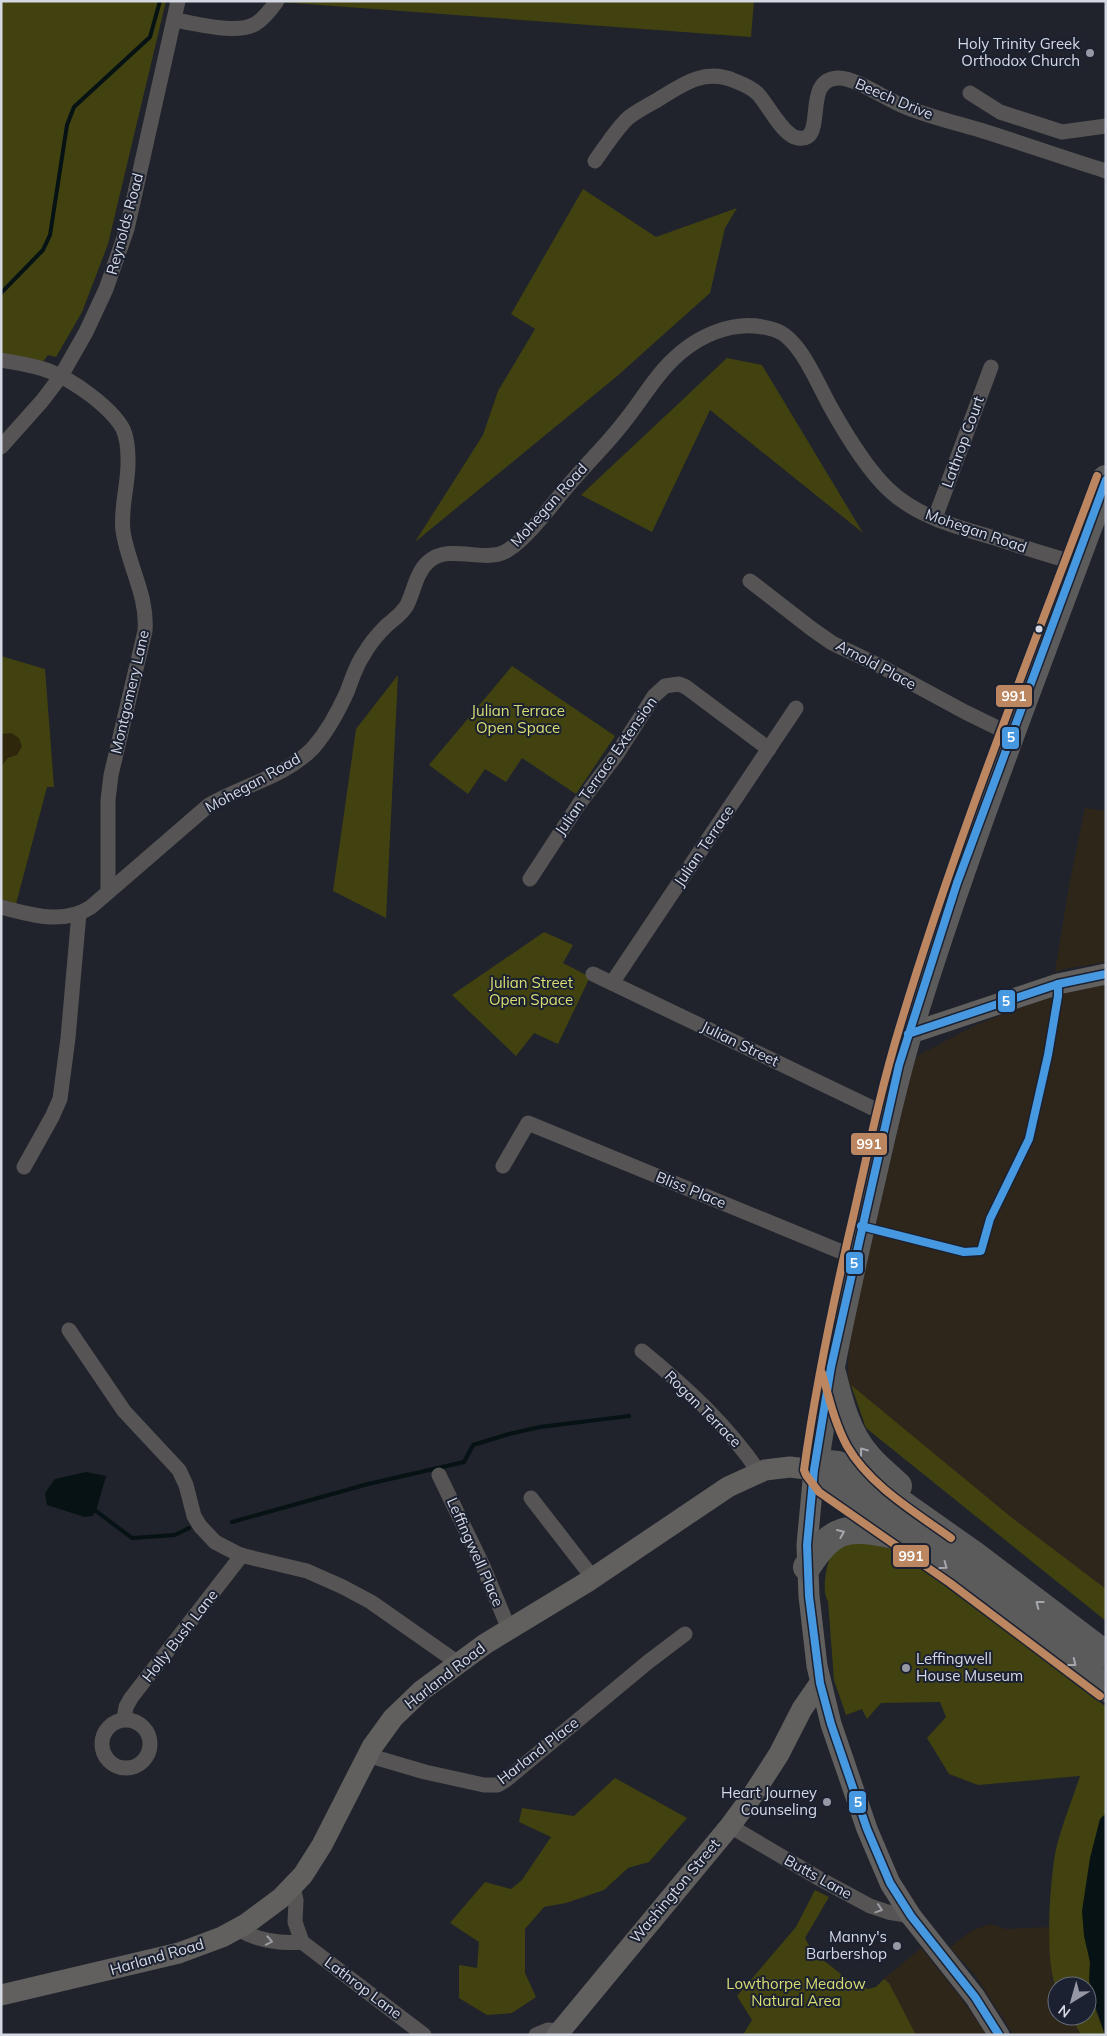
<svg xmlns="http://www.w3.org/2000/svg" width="1107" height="2036" font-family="Mulish,sans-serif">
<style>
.commercial{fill:#2f261a}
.medical{fill:#2f261b}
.green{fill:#41420f}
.sand{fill:#2e270c}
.water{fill:#061213}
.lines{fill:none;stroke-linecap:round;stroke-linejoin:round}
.stream{stroke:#061213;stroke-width:4}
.street{stroke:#565454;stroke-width:15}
.secondary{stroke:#61605f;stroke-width:21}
.highway{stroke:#5c5b5c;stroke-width:28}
.bus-1-casing{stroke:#1b2131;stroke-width:11}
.bus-2-casing{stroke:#1b2131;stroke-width:11}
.bus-1{stroke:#4699e1;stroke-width:8}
.bus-2{stroke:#bb8660;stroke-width:8}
.oneway{stroke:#a5a7ae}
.oneway2{stroke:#9c9da3}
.poi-dot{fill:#9699a4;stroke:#1b2131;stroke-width:2}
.bus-dot{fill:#d5d9e4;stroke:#1b2131;stroke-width:2}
.labels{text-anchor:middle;stroke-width:4;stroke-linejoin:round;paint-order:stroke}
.poi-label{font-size:15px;fill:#d5d9e4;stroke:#1b2131;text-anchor:end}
.street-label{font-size:15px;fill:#d5d9e4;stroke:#1b2131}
.park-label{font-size:15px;fill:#dade72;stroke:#1b2131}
.line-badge{stroke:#1b2131;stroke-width:2}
.badge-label{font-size:14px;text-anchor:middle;font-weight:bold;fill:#fff}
</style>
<rect width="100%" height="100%" fill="#20232c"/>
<g class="commercial">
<path d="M1085,808L1106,811V962L1069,968L1055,972L1069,885Z"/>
<path d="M990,1924L1006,1929L1049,1927L1052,1981L1057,1990V2016H1071L1081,2035H1014L975,1975L950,1947L971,1931Z"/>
<path d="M921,1948L960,1997L987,2035H916L889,1983L884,1979Z"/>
</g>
<path class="medical" d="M1106,985V1589L1011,1517L849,1385L848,1364L851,1329L912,1069L917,1056L974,1026L1011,1011L1065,993Z"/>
<g class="green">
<path d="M1,1H166L108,244L82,312L56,357L48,355L38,368L1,366Z"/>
<path d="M266,1H754L751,37Z"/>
<path d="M583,189L656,237L737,208L725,228L710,293L616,377L415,542L483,435L498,391L535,329L511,314Z"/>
<path d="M727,358L762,365L863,533L710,410L652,532L581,495Z"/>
<path d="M1,656L45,669L54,787H47L16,904L1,899Z"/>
<path d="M512,666L615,736L576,794L522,758L506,782L485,769L468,794L429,765Z"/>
<path d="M398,675L386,918L333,891L356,729Z"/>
<path d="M544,932L573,945L563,963L590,977L558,1044L534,1033L516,1056L452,995Z"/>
<path d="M851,1385L1011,1517L1106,1589V1621L866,1428Z"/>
<path d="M865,1539L892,1549L910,1559L994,1619L1106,1707V1813L1089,1954L1095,2008L1105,2035H1081L1071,2016H1087V1986H1057V1990C1044,1965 1050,1878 1056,1849C1062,1825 1072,1800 1080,1776L978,1785L949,1774L927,1738L946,1717L940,1702L881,1703L867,1719L862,1709L846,1715L834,1680L828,1601C820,1590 828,1556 836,1544Z"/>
<path d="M615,1778L687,1818L649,1862L628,1868L604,1890L566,1903L544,1907L525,1929V1973L536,1997L512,2013L487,2015L459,1998V1965L477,1968L479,1942L450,1923L485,1882L511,1889L522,1880L551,1837L519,1822L522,1808L574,1816Z"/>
<path d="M815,1890L829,1897L805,1938L812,1951L852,1983L868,1989L876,1987L884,1979L889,1983L916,2035H743L752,2020L737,1996L796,1927Z"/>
</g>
<path class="sand" d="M11,733L19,738L22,747L17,755L8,758L1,766V734Z"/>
<g class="water">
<path d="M86,1472L106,1476L96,1511L92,1516L85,1517L47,1505L45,1493L55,1479Z"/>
<path d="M1106,1813V2035H1105L1091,1993L1089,1979L1090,1962L1084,1936L1082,1911L1090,1858L1100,1819Z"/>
</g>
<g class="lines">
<g class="stream">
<path d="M1,293L43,250L50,235L67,125L74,107L150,37L160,1"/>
<path d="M96,1511L132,1538L175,1535L189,1528"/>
<path d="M232,1522L368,1484L464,1462L473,1445L509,1434L540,1427L629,1416"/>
</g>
<g class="street">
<path d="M174,20C196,23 236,35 255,24C264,19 271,9 277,1"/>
<path d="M970,93L1000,112L1062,132L1106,126"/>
<path d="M595,161C605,147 615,131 627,119C636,111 649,105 659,99C684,83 706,68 735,81C743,84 752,88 758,94C769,106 783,136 798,138C829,143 800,78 839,78C857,78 888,101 908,108C931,117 956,123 980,130C1022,143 1064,158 1106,171"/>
<path d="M1,360C17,363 34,365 49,371C73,380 111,407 123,429C127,438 128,449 128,459C129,483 120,507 123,531C128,565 148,596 145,631L111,775L108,800V892"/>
<path d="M1,447L42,401L61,376L86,332L106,289L127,229L178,1"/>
<path d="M935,518L991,367"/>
<path d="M750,581L812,629L832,643L880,666L965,712L1012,735"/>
<path d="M530,879L579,804L617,754L654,696L665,686L679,684L686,687L769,749"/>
<path d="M1,907C30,915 64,925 91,907L209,805C243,785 285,777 313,748C327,732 338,712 347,692C352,679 356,665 364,654C370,643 378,634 386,626C394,619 402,614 407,605C414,591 416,573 428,562C450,542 484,565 508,550C530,536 555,500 573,480C590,460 609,442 624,422C638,405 649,386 664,369C691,338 733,316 775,330C800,338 817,383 830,406C845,433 865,467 888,489C917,517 957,527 995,538C1021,547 1048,555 1075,563"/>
<path d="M593,974L887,1115"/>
<path d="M612,983L796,708"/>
<path d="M503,1166L528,1123L854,1257"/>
<path d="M24,1167L52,1117L60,1099L68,1038L79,913"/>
<path d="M69,1330L124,1411L179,1470L186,1485L194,1516L200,1526L215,1542L240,1555L307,1571L343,1587L371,1602L458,1663"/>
<path d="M642,1351C686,1387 727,1425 759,1472"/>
<path d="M439,1475L482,1564L509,1629"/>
<path d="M531,1498L593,1578"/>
<path d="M124,1719L126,1707L131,1698L242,1555"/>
<circle cx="126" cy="1744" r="24"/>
<path d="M367,1755L425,1772L484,1785H498L506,1780L648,1662L685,1634"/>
<path d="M730,1826L820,1879L870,1906L888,1912L911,1916"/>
<path d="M293,1887L296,1900L295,1922L302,1942L424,2035"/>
<path d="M238,1929C258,1941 278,1944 302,1942"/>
<path d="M536,2035L548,2030L560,2031"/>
</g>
<g class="secondary">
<path d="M908,1034L1058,984L1106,974"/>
<path d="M1,1995L179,1953L222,1937L246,1924L281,1898L303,1875L322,1845L372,1747L393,1718L421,1691L485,1644L587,1582L728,1487L765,1470L790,1467L814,1470L807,1545L809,1596L817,1666L831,1724L867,1829L890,1883L911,1916L975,1997L999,2035"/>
<path d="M557,2035L730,1826L752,1796L779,1754L802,1709L820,1683"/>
</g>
<g class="highway">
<path d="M832,1373C839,1401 847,1434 867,1456C876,1467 888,1476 898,1486"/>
<path d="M814,1470C826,1380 846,1292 866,1204C880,1145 892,1086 910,1027C967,842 1039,661 1106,479"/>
<path d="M814,1470L825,1484L956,1575L1106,1688"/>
<path d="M814,1470L828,1464L838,1465L869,1481L974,1555L1106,1655"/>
<path d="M807,1567C833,1525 850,1526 895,1535"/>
</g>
<g class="bus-1-casing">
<g id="bus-1">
<path d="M908,1034L1058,984L1106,974"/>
<path d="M861,1226L964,1252L981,1251L990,1219L1029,1139L1048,1055L1058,996V984"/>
<path d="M999,2035L975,1997L911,1916L890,1883L867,1829L831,1724L820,1683L809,1596L807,1545L814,1470L831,1367L899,1065L957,883L1106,480"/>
</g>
</g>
<g class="bus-2-casing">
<g id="bus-2">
<path d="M1097,476C1029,658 956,839 900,1026C881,1088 868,1151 854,1213C834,1298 816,1383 804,1470L806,1475L819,1492L950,1583L1100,1696"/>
<path d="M822,1373C829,1398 835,1424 847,1446C870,1486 915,1512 951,1538"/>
</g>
</g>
<use href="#bus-1" class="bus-1"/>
<use href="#bus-2" class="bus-2"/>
</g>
<defs><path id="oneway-chevron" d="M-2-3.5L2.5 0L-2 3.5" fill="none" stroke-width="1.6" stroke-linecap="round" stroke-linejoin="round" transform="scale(1.25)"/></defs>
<g class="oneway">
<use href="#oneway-chevron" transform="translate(863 1451) rotate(-127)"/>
<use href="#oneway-chevron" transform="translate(841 1533) rotate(-23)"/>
<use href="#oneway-chevron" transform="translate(944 1566) rotate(36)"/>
<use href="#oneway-chevron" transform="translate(1039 1604) rotate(-143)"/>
<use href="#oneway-chevron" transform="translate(1073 1663) rotate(38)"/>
</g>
<g class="oneway2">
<use href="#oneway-chevron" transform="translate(879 1909) rotate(18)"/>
<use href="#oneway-chevron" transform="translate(269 1941) rotate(11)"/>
</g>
<g class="poi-dot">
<circle cx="1090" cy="53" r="5"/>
<circle cx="906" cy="1668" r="5"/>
<circle cx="827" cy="1802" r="5"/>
<circle cx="897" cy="1946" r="5"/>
</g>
<circle class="bus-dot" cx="1039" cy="629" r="4.5"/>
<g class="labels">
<g class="poi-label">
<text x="1080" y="49">Holy Trinity Greek<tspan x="1080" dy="17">Orthodox Church</tspan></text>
<text x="916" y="1664" text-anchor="start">Leffingwell<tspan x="916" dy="17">House Museum</tspan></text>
<text x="817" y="1798">Heart Journey<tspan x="817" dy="17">Counseling</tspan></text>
<text x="887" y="1942">Manny's<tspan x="887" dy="17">Barbershop</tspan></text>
</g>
<g class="street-label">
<text transform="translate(894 99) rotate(23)" y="5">Beech Drive</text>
<text transform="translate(125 224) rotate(-75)" y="5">Reynolds Road</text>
<text transform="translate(963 442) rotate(-70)" y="5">Lathrop Court</text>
<text transform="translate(549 505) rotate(-48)" y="5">Mohegan Road</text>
<text transform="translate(976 531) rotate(19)" y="5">Mohegan Road</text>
<text transform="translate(876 665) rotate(28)" y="5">Arnold Place</text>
<text transform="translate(130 692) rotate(-77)" y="5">Montgomery Lane</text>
<text transform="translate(606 766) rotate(-55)" y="5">Julian Terrace Extension</text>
<text transform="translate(253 783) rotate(-29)" y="5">Mohegan Road</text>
<text transform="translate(704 846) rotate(-56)" y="5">Julian Terrace</text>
<text transform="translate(740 1044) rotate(26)" y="5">Julian Street</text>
<text transform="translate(691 1190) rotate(22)" y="5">Bliss Place</text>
<text transform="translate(703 1409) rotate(45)" y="5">Rogan Terrace</text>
<text transform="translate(475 1552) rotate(66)" y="5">Leffingwell Place</text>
<text transform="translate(180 1636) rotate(-52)" y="5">Holly Bush Lane</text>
<text transform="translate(445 1676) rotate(-38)" y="5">Harland Road</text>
<text transform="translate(538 1751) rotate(-38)" y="5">Harland Place</text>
<text transform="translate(818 1877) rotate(29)" y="5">Butts Lane</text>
<text transform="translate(675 1891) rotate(-50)" y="5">Washington Street</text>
<text transform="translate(157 1957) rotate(-16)" y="5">Harland Road</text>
<text transform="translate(363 1988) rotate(37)" y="5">Lathrop Lane</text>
</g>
<g class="park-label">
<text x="518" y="716">Julian Terrace<tspan x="518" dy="17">Open Space</tspan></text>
<text x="531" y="988">Julian Street<tspan x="531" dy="17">Open Space</tspan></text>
<text x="796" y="1989">Lowthorpe Meadow<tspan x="796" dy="17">Natural Area</tspan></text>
</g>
</g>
<g class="line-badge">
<rect x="995" y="684" width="38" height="24" rx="5" fill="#bb8660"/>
<rect x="1001" y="726" width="19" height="24" rx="5" fill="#4699e1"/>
<rect x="997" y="989" width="19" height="24" rx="5" fill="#4699e1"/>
<rect x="850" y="1132" width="38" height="24" rx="5" fill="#bb8660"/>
<rect x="845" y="1251" width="19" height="24" rx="5" fill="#4699e1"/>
<rect x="892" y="1544" width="38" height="24" rx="5" fill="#bb8660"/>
<rect x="848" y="1790" width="19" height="24" rx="5" fill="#4699e1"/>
</g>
<g class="badge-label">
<text x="1014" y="701">991</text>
<text x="1011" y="742">5</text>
<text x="1006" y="1006">5</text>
<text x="869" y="1149">991</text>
<text x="854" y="1268">5</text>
<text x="911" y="1561">991</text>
<text x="858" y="1807">5</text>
</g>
<rect width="1107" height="2036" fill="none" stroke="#d5d9e4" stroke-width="5"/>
<g transform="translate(1072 2001) rotate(217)"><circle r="24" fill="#1b2131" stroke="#656b79"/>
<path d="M0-4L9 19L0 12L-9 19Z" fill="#9699a4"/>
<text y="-8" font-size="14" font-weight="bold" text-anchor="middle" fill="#d5d9e4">N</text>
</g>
</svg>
